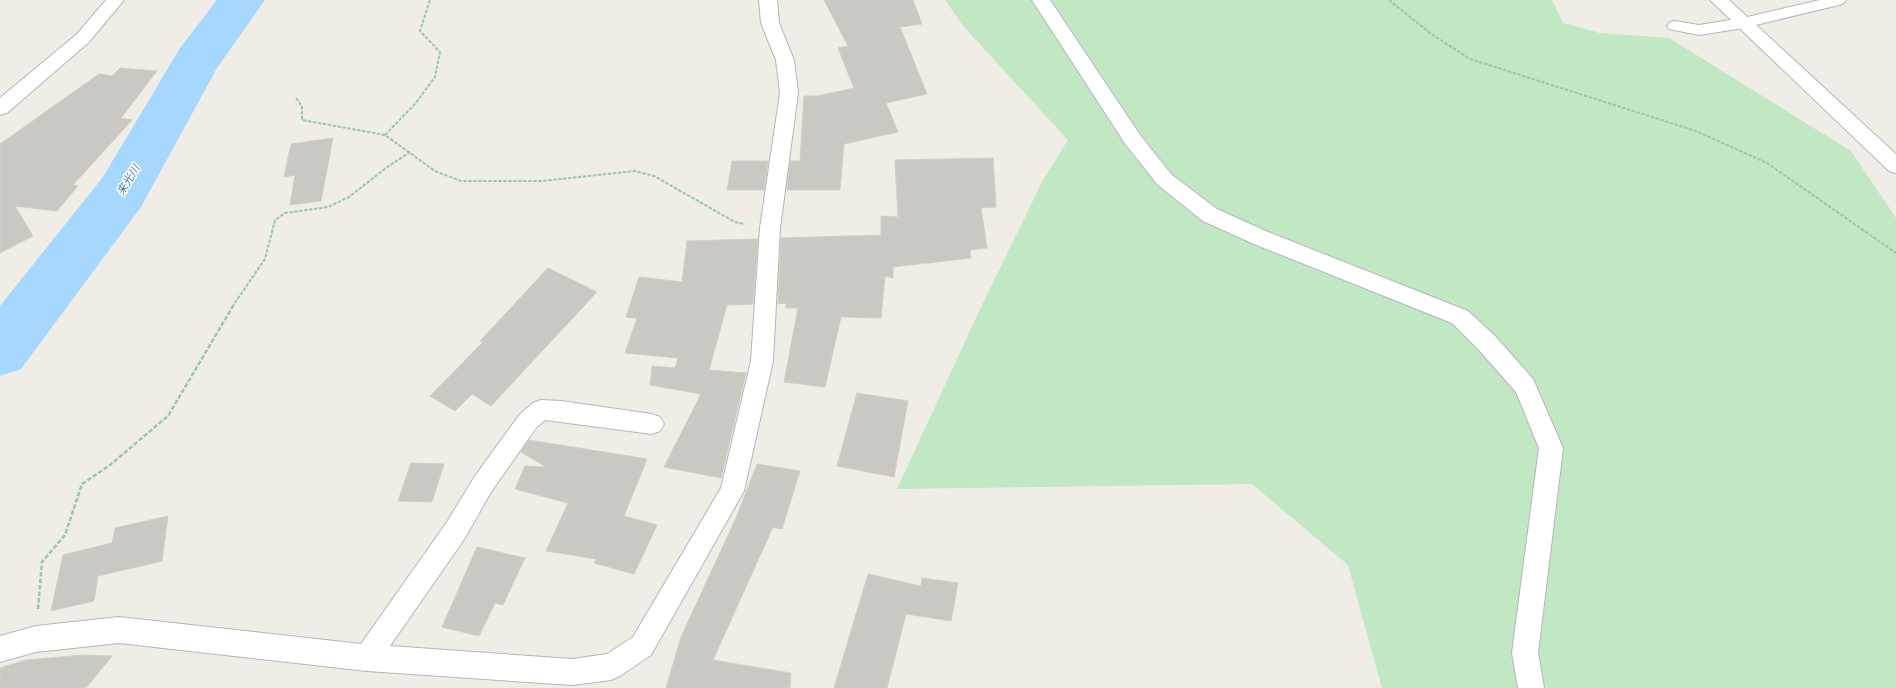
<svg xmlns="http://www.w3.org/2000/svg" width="1896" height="688" font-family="'IBM Plex Sans','Noto Sans JP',sans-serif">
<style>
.green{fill:#c2e7c3}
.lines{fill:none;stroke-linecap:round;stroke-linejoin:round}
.river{fill:#a6d7ff;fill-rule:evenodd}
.building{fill:#cac8c2;stroke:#d4cfc3}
.service-casing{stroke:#b3b6ba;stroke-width:2}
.minor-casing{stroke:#b3b6ba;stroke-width:2}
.tertiary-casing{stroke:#b3b6ba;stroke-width:2}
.path-far1{stroke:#9bc7a8;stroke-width:2;stroke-dasharray:3.5 1.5;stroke-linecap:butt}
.path{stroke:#9bc7a8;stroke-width:2.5;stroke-dasharray:4.5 2;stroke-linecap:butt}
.service{fill:#fff;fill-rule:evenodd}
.minor{fill:#fff;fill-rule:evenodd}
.tertiary{fill:#fff;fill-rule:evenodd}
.labels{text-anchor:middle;stroke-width:3;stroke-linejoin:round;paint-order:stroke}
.water-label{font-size:11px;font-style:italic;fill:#4277b1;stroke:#fff}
</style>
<rect width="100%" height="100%" fill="#efede5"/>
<path class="green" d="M945,0H1552L1563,23L1600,33L1669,38L1851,151L1896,218V688H1382L1348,565L1252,484L897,489L981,307L1043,180L1068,140L964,27Z"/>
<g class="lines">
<path class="river" d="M217,0H265L217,68L141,207L21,369L0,376V306L103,177L180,48Z"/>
</g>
<g class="building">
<path d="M824,0H913L922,24L900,27L927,94L886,103L898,132L844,144L840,190H787L790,161H800L804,96H818L854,88L838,48L848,46Z"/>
<path d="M120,68L157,71L121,118L132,120L73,185L78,186L57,211L15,206L33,236L0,253V144L99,74L112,76Z"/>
<path d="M333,138L321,201L290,205L295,175L284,177L291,144Z"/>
<path d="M993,158L996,207L981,208L987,248L970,250L971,258L893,267V278L885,276L881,318L841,317L825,387L784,382L798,308H786V303L778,304L781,238L881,235V216L898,217L895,160Z"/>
<path d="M732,161H768L764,190H727Z"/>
<path d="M758,239L753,304L727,305L709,370L746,373L721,478L664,467L701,394L650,385L652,366L675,368L678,358L625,353L637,318L626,317L639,277L682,282L687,241Z"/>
<path d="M548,268L597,292L491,406L472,394L455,411L430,396L483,342L480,341Z"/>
<path d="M857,393L908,401L894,477L837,466Z"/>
<path d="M529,440L647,459L624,516L657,525L634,574L594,563L596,559L546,551L568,503L515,489L525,466L546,467L521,452Z"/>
<path d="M411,463L444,464L432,502L398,501Z"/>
<path d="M757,464L800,471L782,529L773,527L713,660L791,673L790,688H666L681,637L736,518Z"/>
<path d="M168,516L162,561L98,576L94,601L51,611L63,555L112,543L115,528Z"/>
<path d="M477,547L525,558L503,605L495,603L479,636L442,627Z"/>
<path d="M868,574L921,586L922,578L958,583L951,621L906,614L887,688H834Z"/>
<path d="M83,655L112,656L86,688H0V668L26,660Z"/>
</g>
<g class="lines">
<g class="service-casing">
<path id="service" d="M1820,0H1846L1844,3L1839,5L1743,28L1699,35L1669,29L1667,26L1669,23L1674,21L1699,25L1743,18Z"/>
</g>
<g class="minor-casing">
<g id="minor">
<path d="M759,0H777L779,23L794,60L798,93L780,228L773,361L744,491L651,655L620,676L611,680L572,685L367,671L119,643L36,652L0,662V636L36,626L119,617L361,644L447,522L475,476L520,414L533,403L541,400L561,401L652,414L660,417L664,424L660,431L652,434L545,420L536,428L491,492L465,538L390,646L572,659L607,654L633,637L721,488L751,361L760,228L780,93L776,60L761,23Z"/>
<path d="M1032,0H1050L1140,135L1172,175L1217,209L1268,232L1468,311L1495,336L1533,379L1563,448L1538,653L1544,688H1518L1512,653L1539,448L1516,392L1479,350L1452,323L1254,244L1203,221L1158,185L1126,145Z"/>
<path d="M1710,0H1729L1896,154V173L1889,171Z"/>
</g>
</g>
<g class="tertiary-casing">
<path id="tertiary" d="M106,0H124L89,42L7,113L0,115V98L77,34Z"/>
</g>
<g class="path-far1">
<path d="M1389,0L1430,33L1470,59L1696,131L1767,163L1896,253"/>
<path d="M296,98L302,106V120L385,135L435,171L461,181H542L635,171L654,176L735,222L744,224"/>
<path d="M385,135L415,104L435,77L440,52L420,31L430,0"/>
<path d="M232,307L265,259L275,220L285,213L328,207L349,197L386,168L410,152"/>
</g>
<path class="path" d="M38,609L42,562L65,535L82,484L110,465L168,416L233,306"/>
<use href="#service" class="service"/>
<use href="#minor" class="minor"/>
<use href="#tertiary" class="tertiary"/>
</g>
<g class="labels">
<g class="water-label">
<text transform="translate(128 180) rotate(-59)" y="4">来光川</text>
</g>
</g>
</svg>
